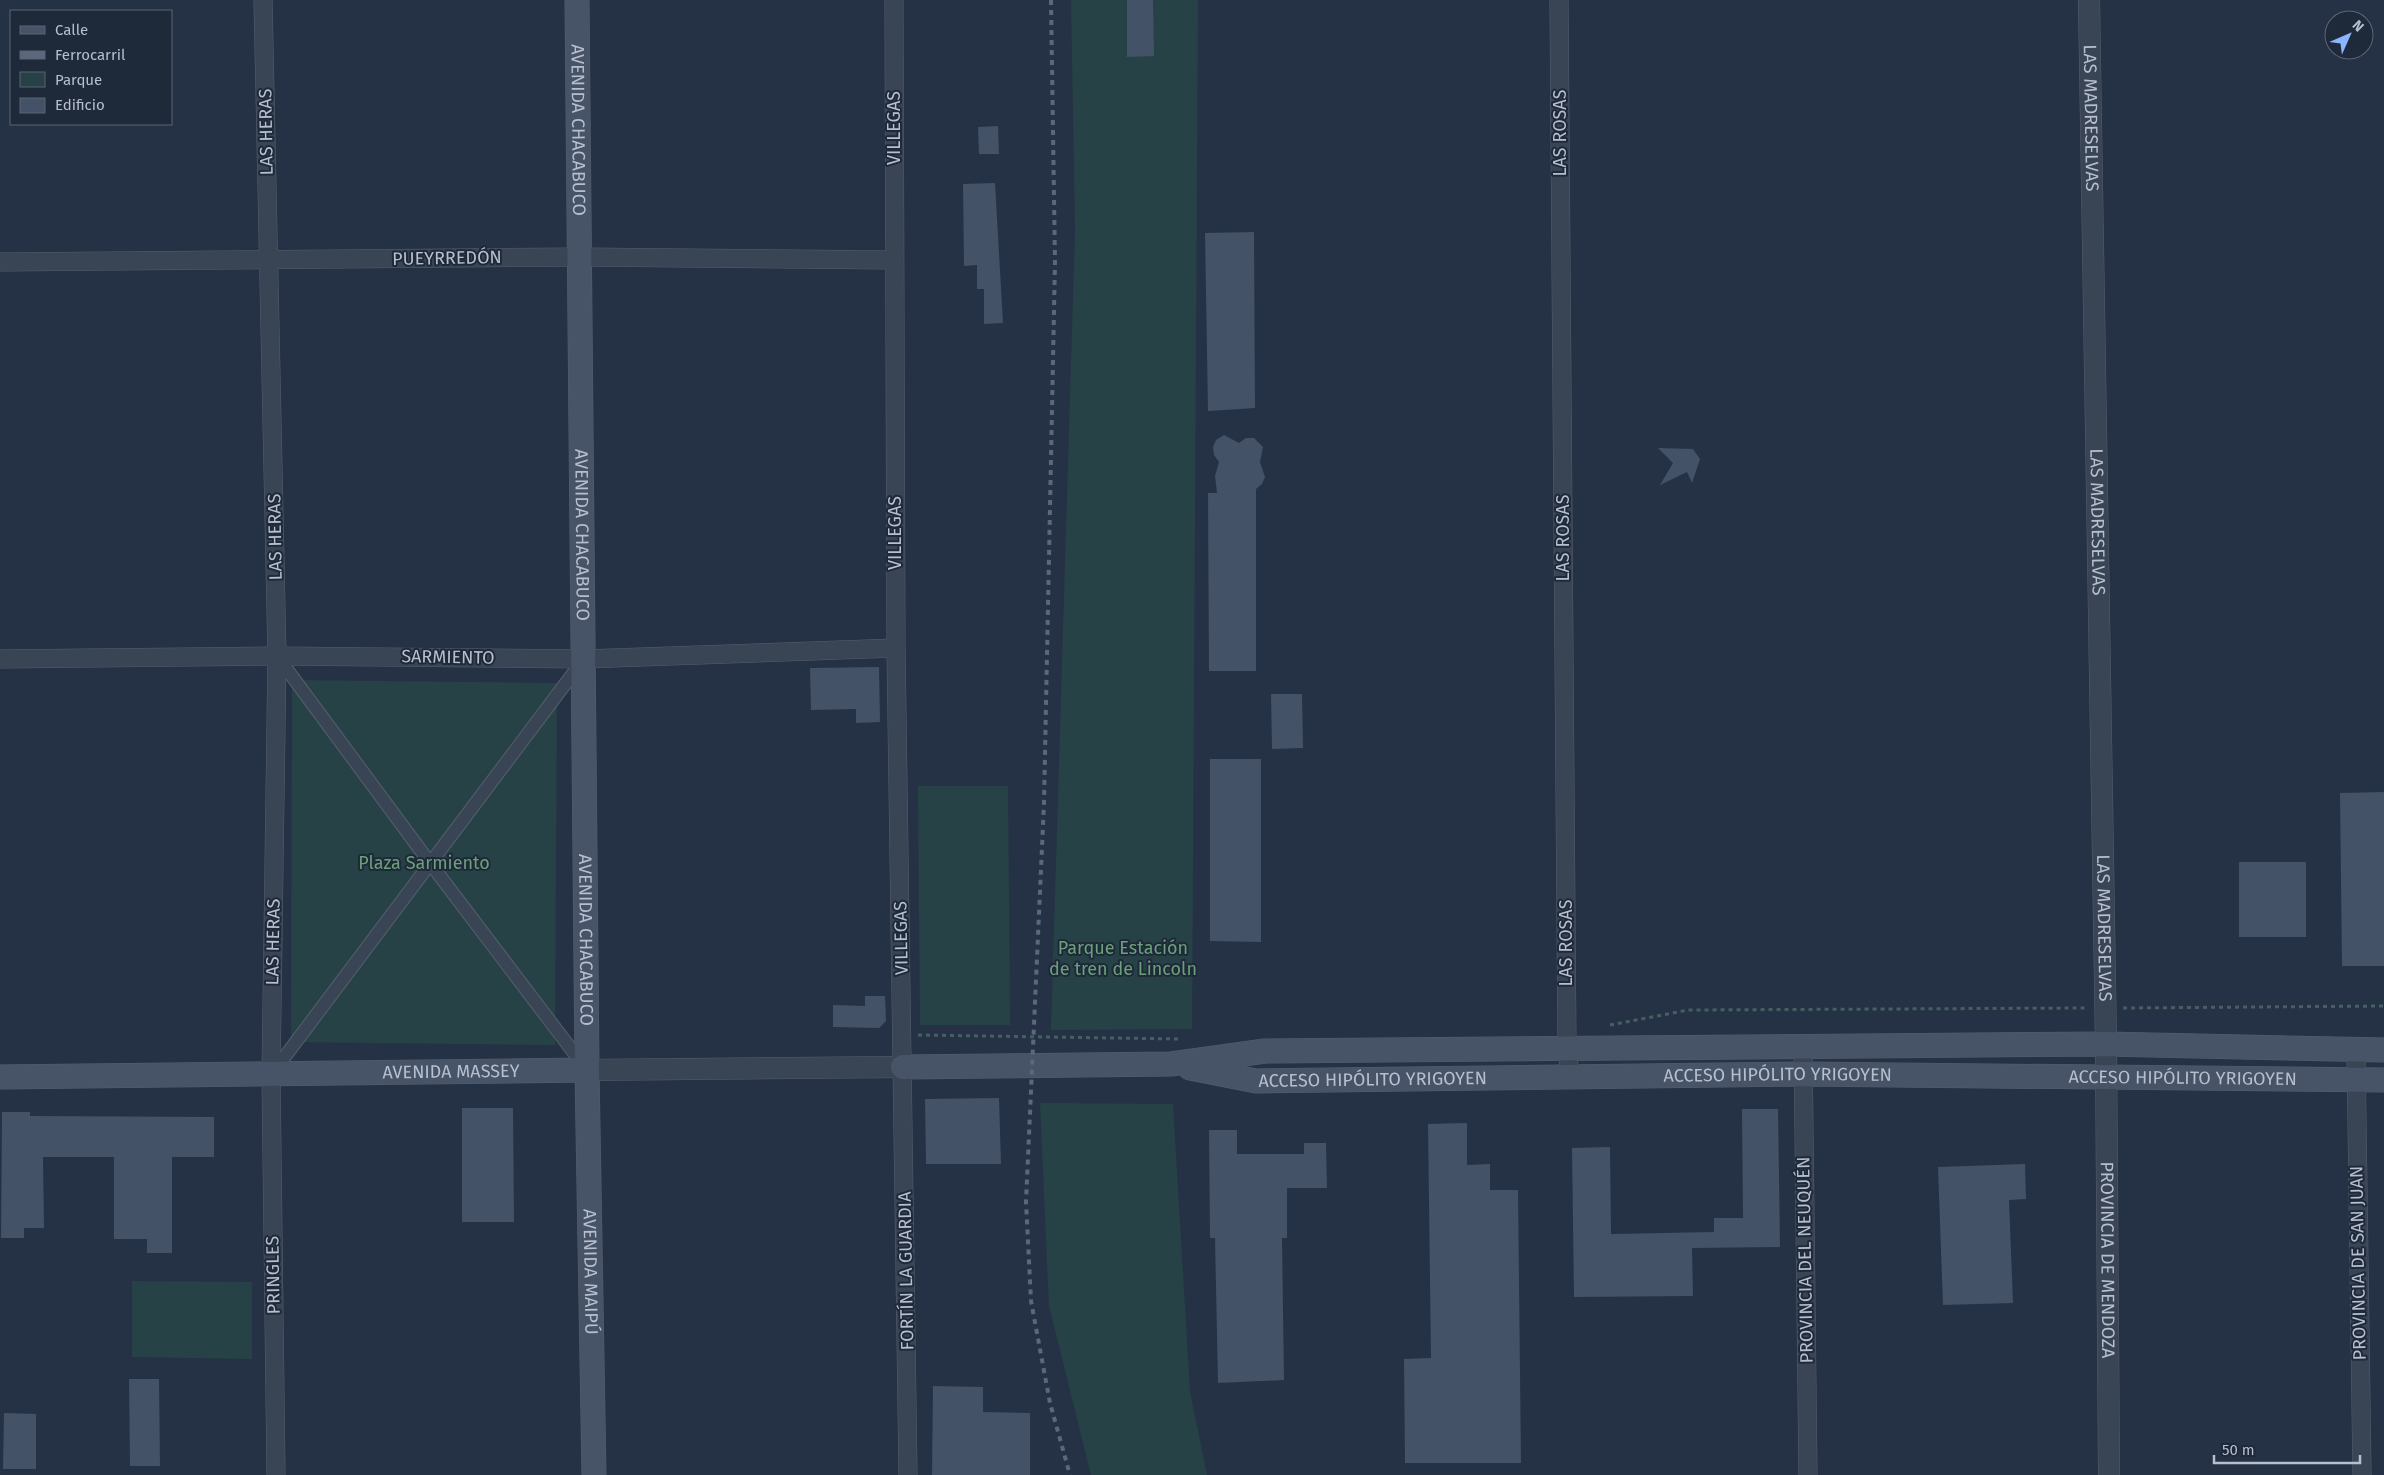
<svg xmlns="http://www.w3.org/2000/svg" width="2384" height="1475" font-family="'Fira Sans',sans-serif">
<style>
.green{fill:#274246}
.building{fill:#435267}
.lines{fill:none;stroke-linecap:round;stroke-linejoin:round}
.pedestrian-casing{stroke:#555f6e;stroke-width:14}
.minor-casing{stroke:#555f6e;stroke-width:19}
.tertiary-casing{stroke:#555f6e;stroke-width:22}
.secondary-casing{stroke:#555f6e;stroke-width:25}
.path{stroke:#455f62;stroke-width:3;stroke-dasharray:4 4;stroke-linecap:butt}
.pedestrian{stroke:#394454;stroke-width:12}
.minor{stroke:#394454;stroke-width:18}
.tertiary{stroke:#394454;stroke-width:21}
.secondary{stroke:#475367;stroke-width:24}
.rail{stroke:#5b687b;stroke-width:4;stroke-dasharray:5 5;stroke-linecap:butt}
.labels{text-anchor:middle;stroke-width:4;stroke-linejoin:round;paint-order:stroke}
.street-label{font-size:18px;fill:#b7bfce;stroke:#1e293a}
.park-label{font-size:18px;fill:#6ca079;stroke:#1e293a}
</style>
<rect width="100%" height="100%" fill="#253245"/>
<g class="green">
<path d="M1071,0H1198L1192,1029L1051,1030L1075,230Z"/>
<path d="M292,680L557,683L555,1045L291,1042Z"/>
<path d="M918,786H1008L1010,1025H920Z"/>
<path d="M1040,1103L1173,1104L1190,1392L1207,1475H1091L1049,1306Z"/>
<path d="M132,1281L252,1282V1359L132,1357Z"/>
</g>
<g class="building">
<path d="M1127,0H1153L1154,56L1127,57Z"/>
<path d="M998,126L999,154H979L978,127Z"/>
<path d="M995,183L1003,323L984,324V289H977V265L964,266L963,184Z"/>
<path d="M1254,232L1255,408L1208,411L1205,233Z"/>
<path d="M1224,435L1239,443L1246,438H1254L1263,447L1260,462L1265,477L1262,484L1256,489V671H1209L1208,493H1217L1215,476L1219,462L1214,455L1213,447L1216,440Z"/>
<path d="M1658,448L1693,449L1700,459L1692,483L1687,472L1660,485L1673,463Z"/>
<path d="M879,667L880,722L856,723V709L811,710L810,668Z"/>
<path d="M1271,694H1302L1303,748L1272,749Z"/>
<path d="M1210,759H1261V942L1210,941Z"/>
<path d="M2384,792V966H2342L2340,793Z"/>
<rect x="2239" y="862" width="67" height="75"/>
<path d="M865,996H885L886,1021L879,1028L833,1027V1005L865,1006Z"/>
<path d="M999,1098L1001,1164H926L925,1099Z"/>
<path d="M462,1108H513L514,1222H462Z"/>
<path d="M1742,1109H1778L1780,1247L1692,1248L1693,1296L1574,1297L1572,1148L1610,1147L1611,1234L1714,1232V1218H1743Z"/>
<path d="M2,1112H30V1116L214,1117V1157H172V1253H147V1239H114V1157H43L44,1228H24V1238H1Z"/>
<path d="M1467,1123V1165L1490,1164V1190H1518L1521,1463H1405L1404,1359L1431,1358L1428,1124Z"/>
<path d="M1209,1130H1237V1154H1304V1143H1326L1327,1188H1287V1238H1282L1284,1380L1218,1383L1215,1238H1210Z"/>
<path d="M2025,1164L2026,1199L2009,1200L2013,1303L1943,1305L1938,1167Z"/>
<path d="M129,1379H159L160,1466H130Z"/>
<path d="M933,1386L983,1387V1412L1030,1413V1475H932Z"/>
<path d="M4,1413L36,1414V1469H3Z"/>
</g>
<g class="lines">
<g class="pedestrian-casing">
<g id="pedestrian">
<path d="M277,656L430,863L584,1066"/>
<path d="M271,1075L581,663"/>
</g>
</g>
<g class="minor-casing">
<g id="minor">
<path d="M263,0L277,656L271,1075L276,1475"/>
<path d="M894,0L896,648L908,1475"/>
<path d="M1559,0L1567,1048L1570,1077"/>
<path d="M0,262L580,257L894,260"/>
<path d="M0,659L277,656L584,659L896,648"/>
<path d="M1803,1045L1808,1475"/>
<path d="M2356,1050L2362,1475"/>
</g>
</g>
<g class="tertiary-casing">
<g id="tertiary">
<path id="s1" d="M2089,0L2106,1044L2109,1475"/>
<path d="M587,1070L903,1067"/>
</g>
</g>
<g class="secondary-casing">
<g id="secondary">
<path id="s2" d="M577,0L587,1070L594,1475"/>
<path d="M903,1067L1171,1064L1265,1051L2106,1044L2384,1050"/>
<path id="s3" d="M1190,1068L1256,1081L1803,1074L2384,1080"/>
<path id="s4" d="M0,1077L587,1070"/>
</g>
</g>
<g class="path">
<path d="M2123,1008L2384,1006"/>
<path d="M1610,1025L1688,1010L2087,1008"/>
<path d="M918,1035L1179,1039"/>
</g>
<use href="#pedestrian" class="pedestrian"/>
<use href="#minor" class="minor"/>
<use href="#tertiary" class="tertiary"/>
<use href="#secondary" class="secondary"/>
<path class="rail" d="M1051,0L1055,262L1044,803L1026,1202L1031,1301L1050,1403L1070,1475"/>
</g>
<g class="labels">
<g class="street-label">
<text dy="6" stroke="none"><textPath href="#s1" startOffset="118">LAS MADRESELVAS</textPath></text>
<text transform="translate(894 128) rotate(-90)" y="6">VILLEGAS</text>
<text dy="6" stroke="none"><textPath href="#s2" startOffset="130">AVENIDA CHACABUCO</textPath></text>
<text transform="translate(266 132) rotate(-91)" y="6">LAS HERAS</text>
<text transform="translate(1560 133) rotate(-90)" y="6">LAS ROSAS</text>
<text transform="translate(447 258) rotate(-1)" y="6">PUEYRREDÓN</text>
<text dy="6" stroke="none"><textPath href="#s1" startOffset="522">LAS MADRESELVAS</textPath></text>
<text transform="translate(895 533) rotate(-90)" y="6">VILLEGAS</text>
<text dy="6" stroke="none"><textPath href="#s2" startOffset="535">AVENIDA CHACABUCO</textPath></text>
<text transform="translate(275 537) rotate(-91)" y="6">LAS HERAS</text>
<text transform="translate(1563 538) rotate(-90)" y="6">LAS ROSAS</text>
<text transform="translate(448 657) rotate(1)" y="6">SARMIENTO</text>
<text dy="6" stroke="none"><textPath href="#s1" startOffset="928">LAS MADRESELVAS</textPath></text>
<text transform="translate(901 938) rotate(-91)" y="6">VILLEGAS</text>
<text dy="6" stroke="none"><textPath href="#s2" startOffset="940">AVENIDA CHACABUCO</textPath></text>
<text transform="translate(273 942) rotate(-89)" y="6">LAS HERAS</text>
<text transform="translate(1566 943) rotate(-90)" y="6">LAS ROSAS</text>
<text dy="6" stroke="none"><textPath href="#s4" startOffset="451">AVENIDA MASSEY</textPath></text>
<text dy="6" stroke="none"><textPath href="#s3" startOffset="589">ACCESO HIPÓLITO YRIGOYEN</textPath></text>
<text dy="6" stroke="none"><textPath href="#s3" startOffset="994">ACCESO HIPÓLITO YRIGOYEN</textPath></text>
<text dy="6" stroke="none"><textPath href="#s3" startOffset="184">ACCESO HIPÓLITO YRIGOYEN</textPath></text>
<text transform="translate(1805 1260) rotate(-91)" y="6">PROVINCIA DEL NEUQUÉN</text>
<text dy="6" stroke="none"><textPath href="#s1" startOffset="1260">PROVINCIA DE MENDOZA</textPath></text>
<text transform="translate(2358 1263) rotate(-91)" y="6">PROVINCIA DE SAN JUAN</text>
<text transform="translate(906 1271) rotate(-91)" y="6">FORTÍN LA GUARDIA</text>
<text dy="6" stroke="none"><textPath href="#s2" startOffset="1272">AVENIDA MAIPÚ</textPath></text>
<text transform="translate(273 1275) rotate(-91)" y="6">PRINGLES</text>
</g>
<g class="park-label">
<text x="424" y="869">Plaza Sarmiento</text>
<text x="1123" y="954">Parque Estación<tspan x="1123" dy="21">de tren de Lincoln</tspan></text>
</g>
</g>
<rect x="10" y="10" width="162" height="115" fill="#1e293a" stroke="#5b6575"/>
<rect x="20" y="26" width="25" height="8" fill="#475367" stroke="#5b6575"/>
<text x="55" y="35" font-size="15" fill="#b7bfce">Calle</text>
<rect x="20" y="51" width="25" height="8" fill="#5b687b" stroke="#5b6575"/>
<text x="55" y="60" font-size="15" fill="#b7bfce">Ferrocarril</text>
<rect x="20" y="72" width="25" height="15" fill="#274246" stroke="#5b6575"/>
<text x="55" y="85" font-size="15" fill="#b7bfce">Parque</text>
<rect x="20" y="98" width="25" height="15" fill="#435267" stroke="#5b6575"/>
<text x="55" y="110" font-size="15" fill="#b7bfce">Edificio</text>
<g transform="translate(2349 35) rotate(45)"><circle r="24" fill="#1e293a" stroke="#5b6575"/>
<path d="M0-4L9 19L0 12L-9 19Z" fill="#8bb6ff"/>
<text y="-8" font-size="14" font-weight="bold" text-anchor="middle" fill="#b7bfce">N</text>
</g>
<path d="M2214 1455v8h146v-8" fill="none" stroke="#b7bfce" stroke-width="2.5"/>
<text x="2222" y="1455" font-size="15" fill="#b7bfce" stroke="#1e293a" stroke-width="4" paint-order="stroke">50 m</text>
</svg>
